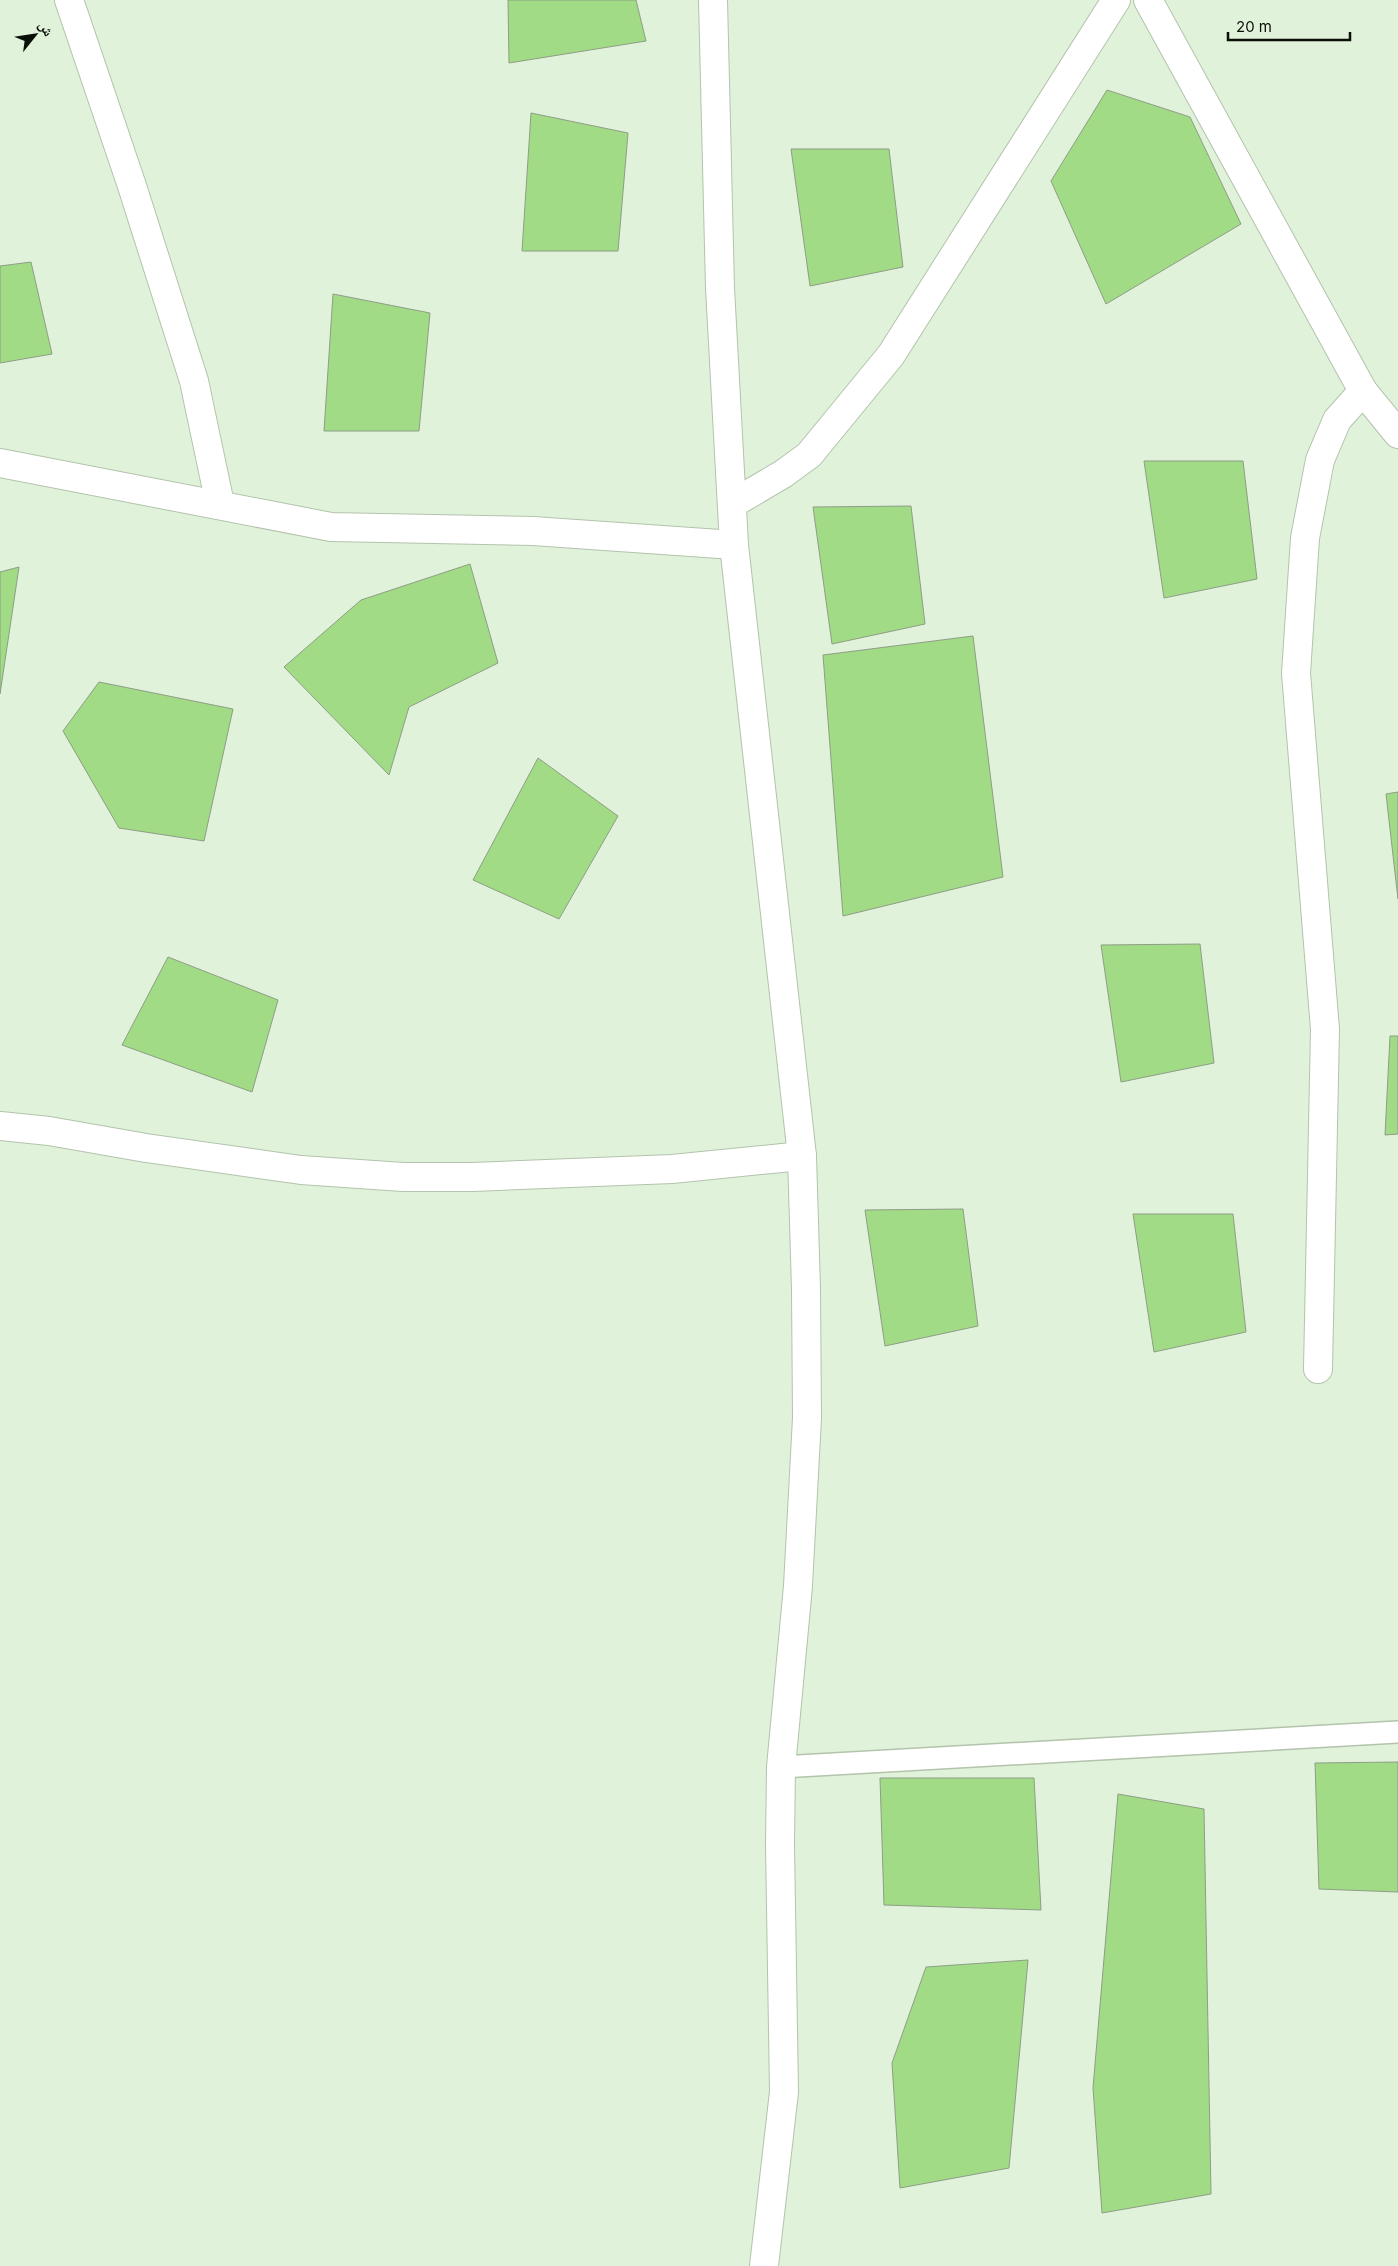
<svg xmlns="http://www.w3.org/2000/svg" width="1398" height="2266" font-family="Inter,'Noto Naskh Arabic',sans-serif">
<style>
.building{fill:#a1db85;stroke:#8e9d87}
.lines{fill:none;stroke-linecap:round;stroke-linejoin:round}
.lane-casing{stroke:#b3c3ac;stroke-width:24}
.street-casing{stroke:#b3c3ac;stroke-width:30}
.lane{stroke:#fff;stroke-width:21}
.street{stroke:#fff;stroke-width:28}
</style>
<rect width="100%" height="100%" fill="#e1f2da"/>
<g class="building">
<path d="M508,0H636L646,41L509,63Z"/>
<path d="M1107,90L1190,117L1241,224L1106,304L1051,181Z"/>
<path d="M531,113L628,133L618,251H522Z"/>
<path d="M791,149H889L903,267L810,286Z"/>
<path d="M31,262L52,354L0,363V266Z"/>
<path d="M333,294L430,313L419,431H324Z"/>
<path d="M1144,461H1243L1257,579L1164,598Z"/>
<path d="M911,506L925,624L832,644L813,507Z"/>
<path d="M470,564L498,663L409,707L389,775L284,667L361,600Z"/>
<path d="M19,567L0,694V572Z"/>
<path d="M973,636L1003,877L843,916L823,655Z"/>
<path d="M99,682L233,709L204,841L119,828L63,731Z"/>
<path d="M538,758L618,816L559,919L473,880Z"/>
<path d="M1398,792V899L1386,794Z"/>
<path d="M1200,944L1214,1063L1121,1082L1101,945Z"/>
<path d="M168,957L278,1000L252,1092L122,1045Z"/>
<path d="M1390,1036H1398V1134L1385,1135Z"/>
<path d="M963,1209L978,1326L885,1346L865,1210Z"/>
<path d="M1133,1214H1233L1246,1332L1154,1352Z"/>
<path d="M1398,1762V1892L1319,1889L1315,1763Z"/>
<path d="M880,1778H1034L1041,1910L884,1905Z"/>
<path d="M1118,1794L1204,1809L1211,2194L1102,2213L1093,2088Z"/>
<path d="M1028,1960L1009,2168L900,2188L892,2063L926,1967Z"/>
</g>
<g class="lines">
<g class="lane-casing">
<path id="lane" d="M781,1767L1398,1732"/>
</g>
<g class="street-casing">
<g id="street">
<path d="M69,0L132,186L194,381L220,504"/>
<path d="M713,0L720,288L734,545L802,1156L806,1289L807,1418L798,1586L781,1767L780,1845L784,2092L764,2266"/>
<path d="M1148,0L1363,391L1337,420L1320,460L1305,538L1296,673L1325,1029L1318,1369"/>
<path d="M1363,391L1398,434"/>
<path d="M0,463L331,527L533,531L734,545"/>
<path d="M732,504L783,474L809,455L891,355L1116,0"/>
<path d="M0,1126L49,1131L146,1148L301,1170L403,1177H473L672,1169L802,1156"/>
</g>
</g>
<use href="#lane" class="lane"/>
<use href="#street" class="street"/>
</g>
<g transform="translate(35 35) rotate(60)" stroke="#e1f2da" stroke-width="4" paint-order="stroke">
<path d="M0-4L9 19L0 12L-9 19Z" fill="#0a0f08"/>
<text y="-8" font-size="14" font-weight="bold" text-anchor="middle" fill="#0a0f08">ش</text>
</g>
<path d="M1228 32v8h122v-8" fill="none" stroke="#0a0f08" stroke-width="2.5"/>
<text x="1236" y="32" font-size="15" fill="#0a0f08" stroke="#e1f2da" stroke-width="4" paint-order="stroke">20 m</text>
</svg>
